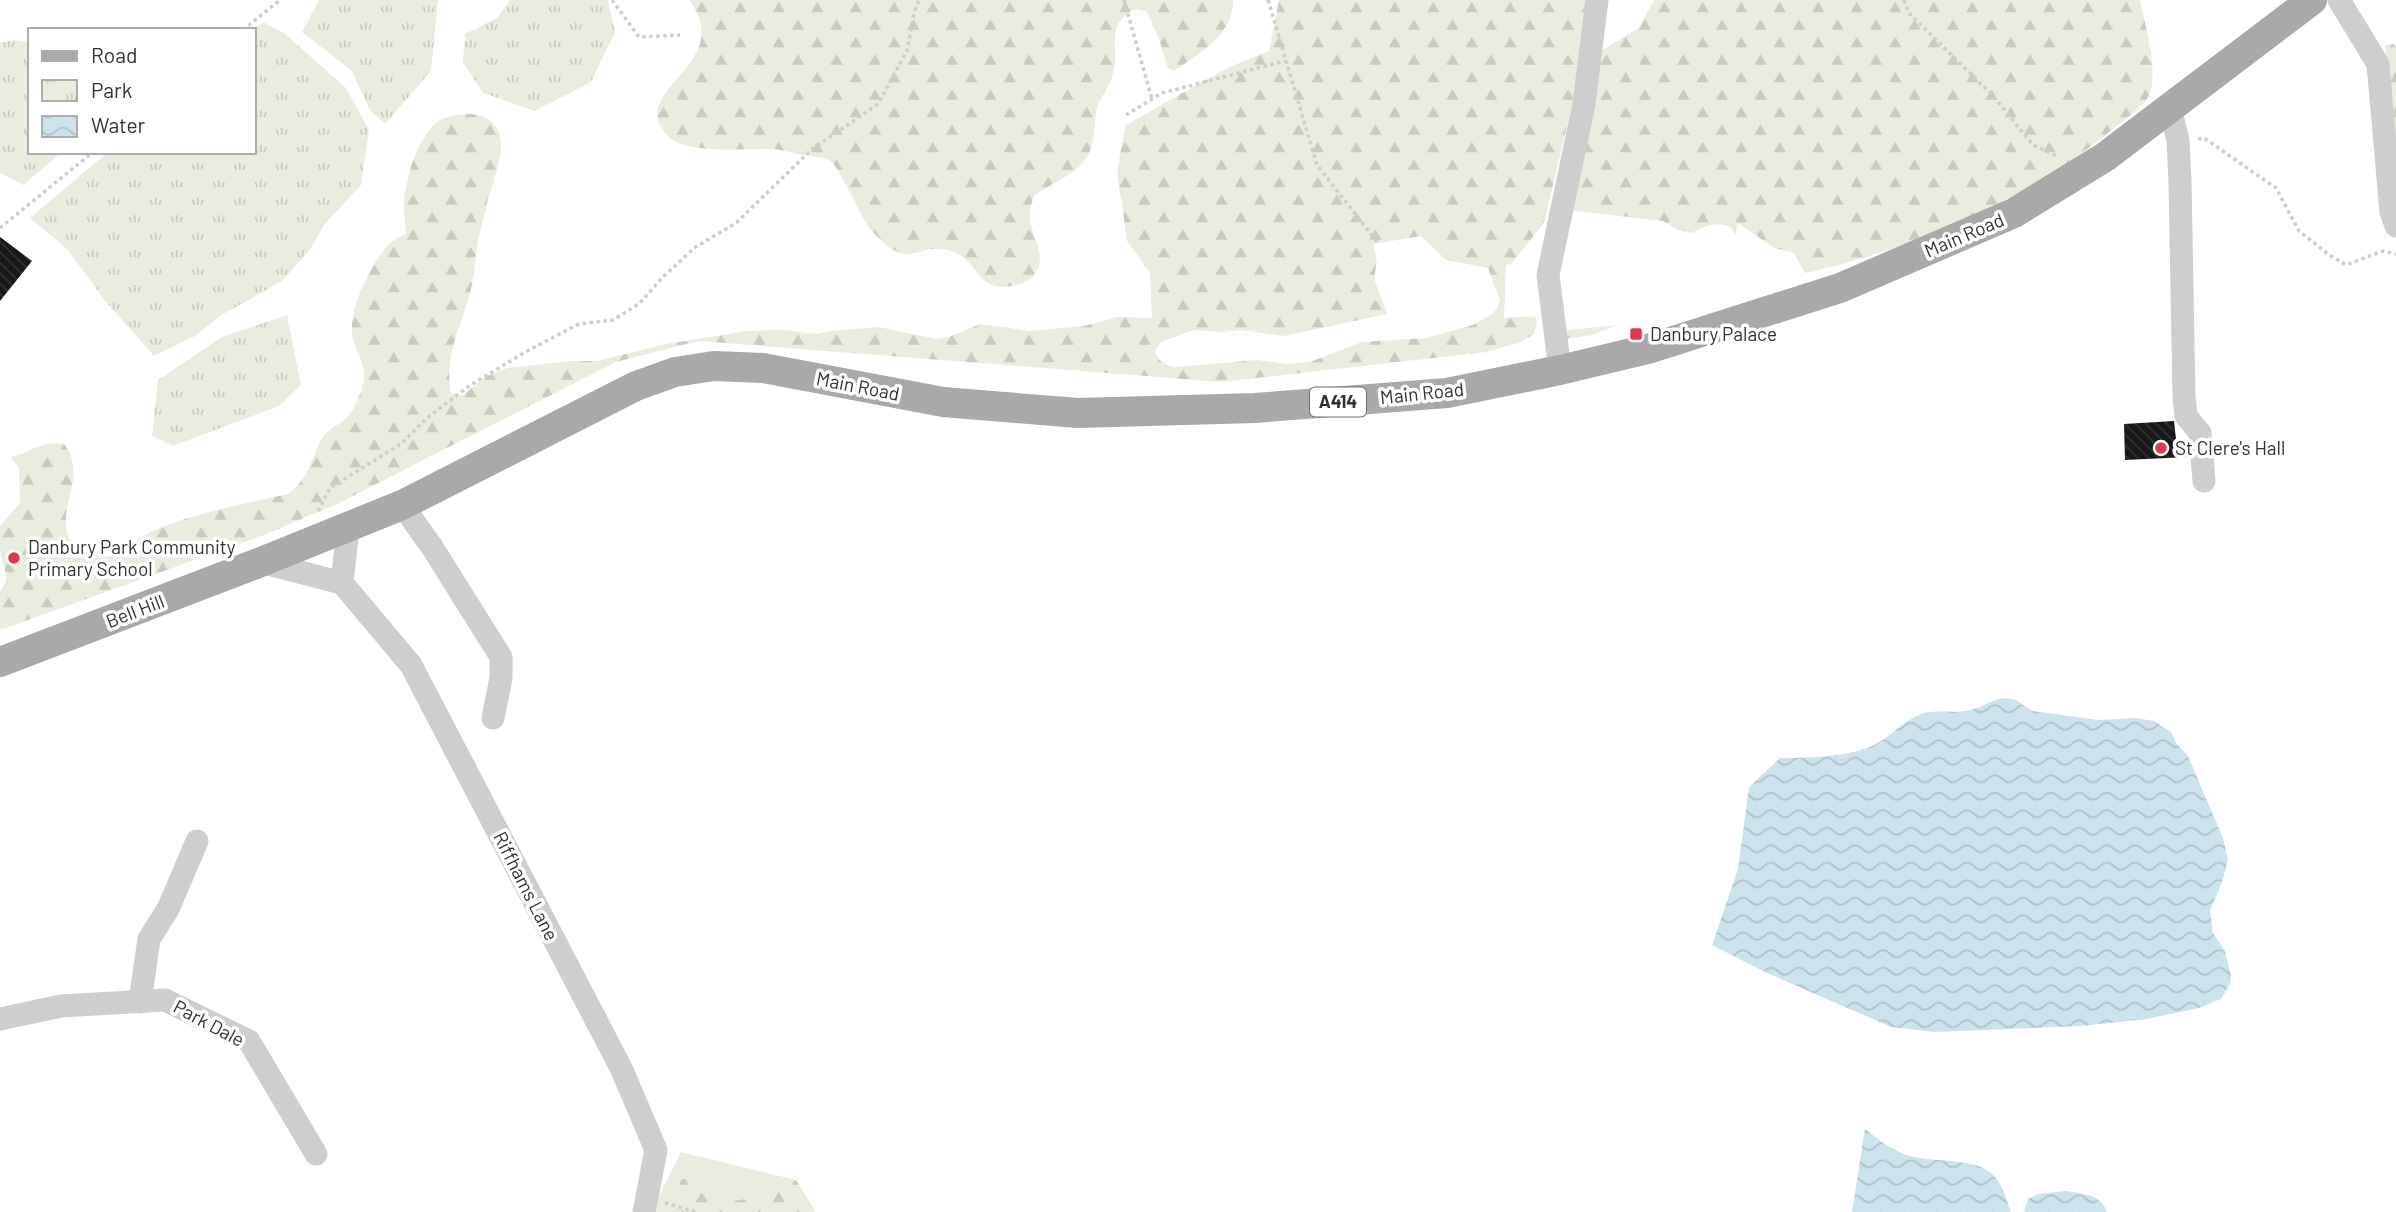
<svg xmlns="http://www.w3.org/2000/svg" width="2396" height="1212" font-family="Barlow,sans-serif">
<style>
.green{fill:#e7eddf}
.forest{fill:url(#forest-firs);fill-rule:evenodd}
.park{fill:url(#park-tufts)}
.water{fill:url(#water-waves)}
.building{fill:url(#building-back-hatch)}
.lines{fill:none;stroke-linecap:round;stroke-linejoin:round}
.path{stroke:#cecece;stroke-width:3.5;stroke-dasharray:3.5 3.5;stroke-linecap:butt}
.minor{stroke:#cecece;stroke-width:23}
.major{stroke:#a9a9a9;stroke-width:30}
.poi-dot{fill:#e2384e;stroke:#fff;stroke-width:2.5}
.labels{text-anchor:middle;stroke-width:7;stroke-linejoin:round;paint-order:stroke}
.shield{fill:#fff;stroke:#6f6f6f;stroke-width:2}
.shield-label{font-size:18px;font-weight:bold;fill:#313131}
.street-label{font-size:19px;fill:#313131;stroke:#fff}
.poi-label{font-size:19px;fill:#313131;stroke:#fff;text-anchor:start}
</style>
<defs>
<pattern id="forest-firs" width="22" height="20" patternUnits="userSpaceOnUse" patternTransform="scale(1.75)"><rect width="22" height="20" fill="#e7eddf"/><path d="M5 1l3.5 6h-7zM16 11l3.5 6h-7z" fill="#c7ccc0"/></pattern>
<pattern id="park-tufts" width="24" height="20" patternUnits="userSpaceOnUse" patternTransform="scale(1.75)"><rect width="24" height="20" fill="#e7eddf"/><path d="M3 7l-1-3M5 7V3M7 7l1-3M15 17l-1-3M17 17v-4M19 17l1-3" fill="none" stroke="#c7ccc0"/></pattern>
<pattern id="water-waves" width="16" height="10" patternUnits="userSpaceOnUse" patternTransform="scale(1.75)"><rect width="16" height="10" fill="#cce2ec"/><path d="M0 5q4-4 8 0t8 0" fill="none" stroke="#b0c2cb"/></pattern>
<pattern id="building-back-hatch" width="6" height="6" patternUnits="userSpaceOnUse" patternTransform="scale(1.75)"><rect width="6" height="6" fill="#181818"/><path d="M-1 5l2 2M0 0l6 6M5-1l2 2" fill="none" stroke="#313131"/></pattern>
</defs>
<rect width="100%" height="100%" fill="#fff"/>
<path class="green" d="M681,1152L796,1180L815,1212H651Z"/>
<g class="forest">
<path d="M689,0H1233C1233,36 1200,53 1174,71L1168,68L1159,39L1146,11L1135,9C1105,25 1119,44 1114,70C1112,84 1102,93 1098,105C1093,120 1097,138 1089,153C1078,175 1052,182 1034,196C1032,202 1029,210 1030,217C1030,233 1045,253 1038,268C1035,277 1027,282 1019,284C977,297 981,262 953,252C916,238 912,276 873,232C859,217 841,167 829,160C824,157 815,157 809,156C797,154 784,150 772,149C747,148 687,155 669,137C621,90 739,66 689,0Z"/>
<path d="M1279,0H1587L1576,88L1544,223L1511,264L1506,265L1504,318L1535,316L1537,322L1534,334L1521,342L1486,352L1222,382L699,341L616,362L335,505L264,535L0,630V592L7,579L0,551V526L20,503L19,468L11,457C33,452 39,441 64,444C88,477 58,503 68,536C73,553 104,560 119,554C129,550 136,540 145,535C189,513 241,505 288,494C308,480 311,460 321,440C327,428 341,425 349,415C355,408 360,394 363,385C368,368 357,355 353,339C346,313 371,264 388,245C393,240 400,237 406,234C406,223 403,212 404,202C406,176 420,124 448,117C469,111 493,112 500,137C504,152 493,184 488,199C485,213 481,227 478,241C475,258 475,276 470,293C460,332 446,349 450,391L455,395H463L487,376L507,368L570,361H597L666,344L747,331L784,330L817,334L830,331L879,327L936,339L949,337L980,324L1030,331L1084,326L1117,317L1152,318L1150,273L1127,241L1117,171L1126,125L1227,68L1269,51ZM1421,236L1446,260L1488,268L1500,300L1497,309L1492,314L1473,325L1426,338L1362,342L1310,362L1287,364L1257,360L1177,367C1165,366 1160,363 1155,352L1161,342L1193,330L1225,332L1240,330L1284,336L1387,314L1374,278L1377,261L1373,244Z"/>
<path d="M1654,0H2140C2145,25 2161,77 2147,99C2141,109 2125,119 2115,127C2031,199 1913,249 1805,273L1794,253L1774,248L1738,223L1735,236L1732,228C1718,220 1704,226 1692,233L1678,230L1663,221L1567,210C1558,249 1551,286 1563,326L1567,330L1618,325L1592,335L1564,339C1528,286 1578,132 1593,71L1601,51L1639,28Z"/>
<path d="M2394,44L2396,47V189L2391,84L2385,45Z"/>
<path d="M682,1179H688C692,1184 697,1190 703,1194C729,1212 771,1191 796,1180L816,1212H663Z"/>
</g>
<g class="park">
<path d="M319,0H438L431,71L385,124L370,110L352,71L302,32Z"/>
<path d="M510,0H608L615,32L591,82L535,111L483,93L463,62L465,34L497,18Z"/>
<path d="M263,22L284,33L346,88L369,130L361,185L323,226L312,247L282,281L220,316L195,336L154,356L106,302L68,250L30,218L108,152H254V30Z"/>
<path d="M14,40L30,42V152H62L23,185L0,173V43Z"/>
<path d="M287,315L301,385L279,406L173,446L152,436L158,380L222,337Z"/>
</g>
<g class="water">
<path d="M2005,698L2016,700L2032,711L2099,720L2135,718L2154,721L2171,732L2177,744L2188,756L2223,838L2228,859L2223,879L2210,911L2213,933L2225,951L2231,975L2230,984L2221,999L2199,1008L2147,1019L2080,1026L1934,1032L1891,1027L1765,972L1712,945L1738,869L1749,787L1780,758C1806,758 1853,757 1876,744C1892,735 1903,721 1921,714C1937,709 1954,714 1970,710C1983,707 1992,699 2005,698Z"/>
<path d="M1865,1129C1878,1139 1891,1150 1907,1155C1928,1163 1972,1157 1991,1173C2002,1182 2006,1199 2011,1212H1852Z"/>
<path d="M2066,1191C2083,1194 2101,1194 2107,1212H2024L2028,1199L2038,1194Z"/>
</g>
<g class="building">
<path d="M0,237L32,261L0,301Z"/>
<path d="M2174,421L2176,439H2186L2188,457L2125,460L2124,424Z"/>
</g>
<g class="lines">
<g class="path">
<path d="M612,0L639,37L680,35"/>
<path d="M1124,0L1152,99"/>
<path d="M1268,0L1317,165L1378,243"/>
<path d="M1904,0L1909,13L1994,97L2033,145L2059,157"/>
<path d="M243,30L280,0"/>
<path d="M1126,115L1162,93L1285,61"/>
<path d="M2198,139L2204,138L2276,188L2299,231L2328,254L2346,265L2383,251L2396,254"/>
<path d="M0,228L93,152"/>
<path d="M318,511L330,488L401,444L427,418L469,386L527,351L579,324L613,320L639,304L662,278L694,248L736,223L811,150L878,104L907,51L914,13L919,0"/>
<path d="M665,1203L696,1212"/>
</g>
<g class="minor">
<path d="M2339,0L2378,64L2391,212L2396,226"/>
<path d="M2170,108L2178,140L2180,181L2184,397L2186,416L2200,433L2204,481"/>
<path d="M1560,370L1548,275L1584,104L1597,0"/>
<path d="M402,505L432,547L501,657V678L493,718"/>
<path d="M261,562L342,583L411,665L621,1068L656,1150L644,1212"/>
<path d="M342,583L348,528"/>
<path d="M140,1002L149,939L168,909L197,841"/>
<path d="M0,1019L61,1006L165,1000L249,1041L316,1154"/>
</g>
<path class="major" d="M0,662L261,562L402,505L636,386L675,372L714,366L763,368L943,402L1078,413L1255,408L1447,393L1560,370L1648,349L1840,288L2014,213L2105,157L2312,0"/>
</g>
<g class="poi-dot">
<rect x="1629" y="327" width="14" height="14" rx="3.5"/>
<circle cx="2161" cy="448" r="7"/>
<circle cx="14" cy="558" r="7"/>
</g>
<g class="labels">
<rect class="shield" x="1310" y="387.5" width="56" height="29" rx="5"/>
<g class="shield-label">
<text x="1338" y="408">A414</text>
</g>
<g class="street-label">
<text transform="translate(1964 235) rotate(-23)" y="7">Main Road</text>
<text transform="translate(858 386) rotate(11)" y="7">Main Road</text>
<text transform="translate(1422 393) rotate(-6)" y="7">Main Road</text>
<text transform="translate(135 611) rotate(-21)" y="7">Bell Hill</text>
<text transform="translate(526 886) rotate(63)" y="7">Riffhams Lane</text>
<text transform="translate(209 1023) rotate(28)" y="7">Park Dale</text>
</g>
<g class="poi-label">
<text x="1650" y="341">Danbury Palace</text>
<text x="2175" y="455">St Clere's Hall</text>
<text x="28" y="554">Danbury Park Community<tspan x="28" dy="22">Primary School</tspan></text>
</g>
</g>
<rect x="28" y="28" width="228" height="126" fill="#ffffff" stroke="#adadad" stroke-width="2"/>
<rect x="42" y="51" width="35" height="10" fill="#a9a9a9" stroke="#adadad" stroke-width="2"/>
<text x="91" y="63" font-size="21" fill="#313131">Road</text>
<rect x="42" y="80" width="35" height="21" fill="url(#park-tufts)" stroke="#adadad" stroke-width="2"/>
<text x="91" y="98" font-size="21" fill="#313131">Park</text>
<rect x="42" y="116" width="35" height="21" fill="url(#water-waves)" stroke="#adadad" stroke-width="2"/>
<text x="91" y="133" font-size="21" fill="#313131">Water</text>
</svg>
